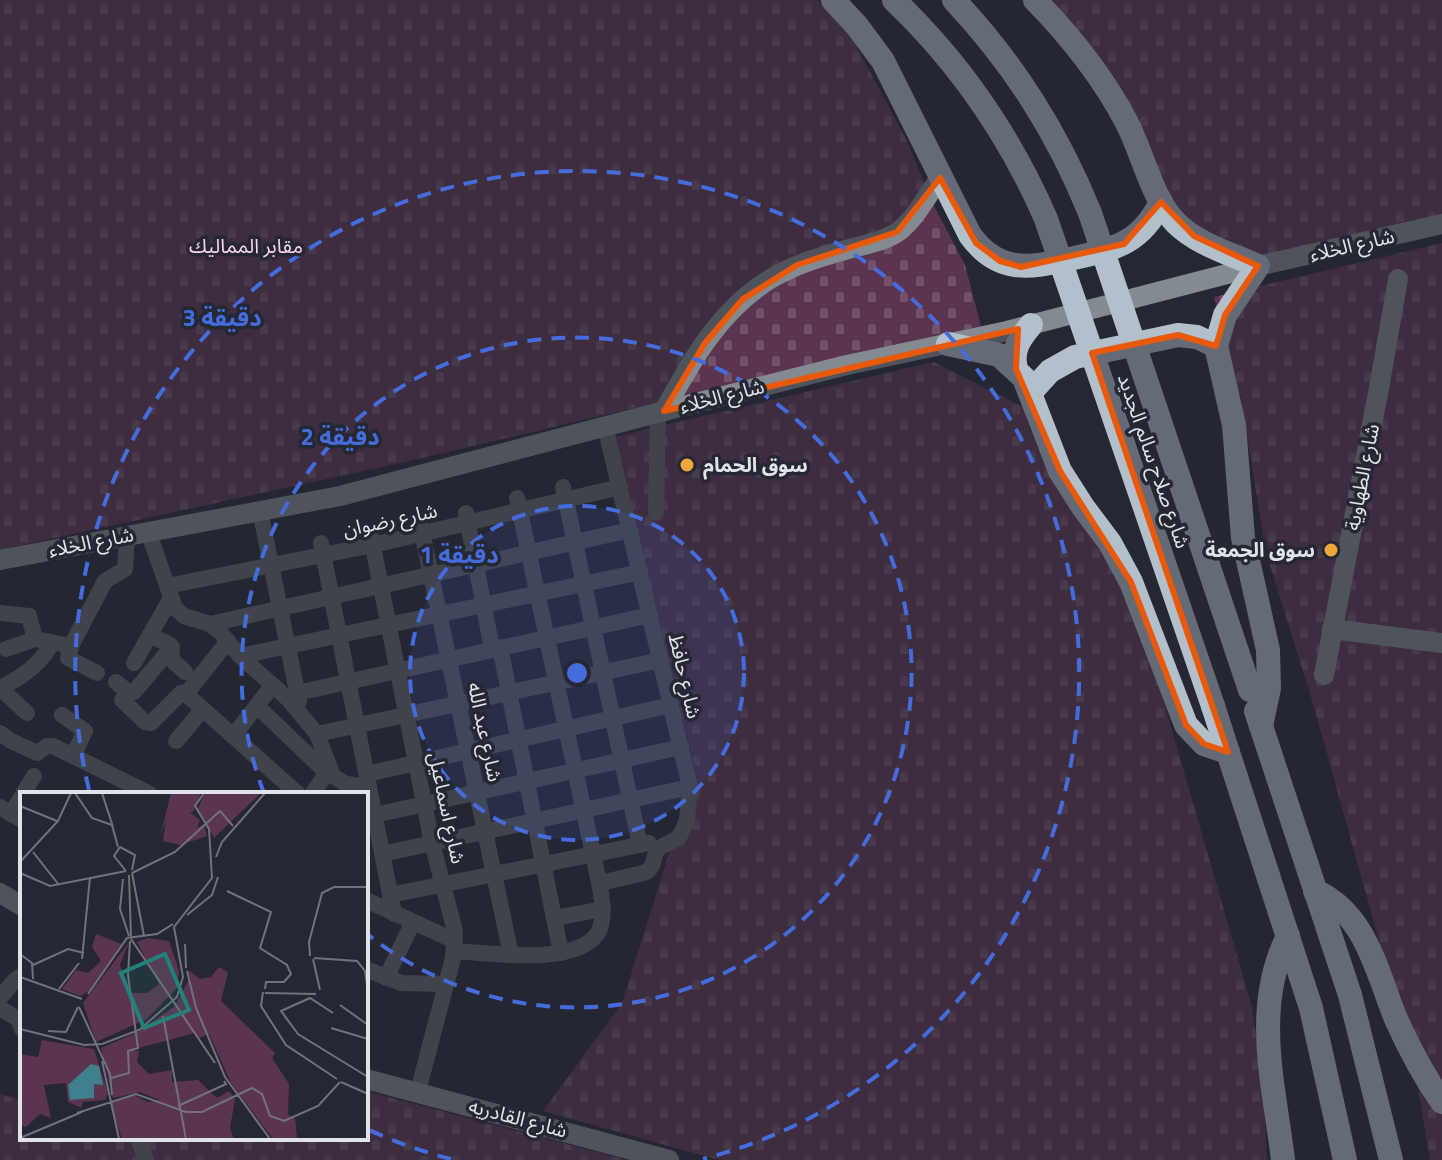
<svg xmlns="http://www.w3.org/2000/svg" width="1442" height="1160" font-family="'Titillium Web','Noto Sans Arabic',sans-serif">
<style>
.cemetery{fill:url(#cemetery-stones)}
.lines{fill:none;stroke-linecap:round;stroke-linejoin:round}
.street{stroke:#62676b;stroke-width:16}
.secondary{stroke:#838b91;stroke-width:20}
.highway{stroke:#b3bfca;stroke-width:24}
.highway-bridge{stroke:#b3bfca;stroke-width:24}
.marked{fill:none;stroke:#e8590c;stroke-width:6;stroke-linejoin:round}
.ring{fill:none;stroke:#446cdc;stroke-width:4;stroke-dasharray:14 10}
.poi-dot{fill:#efa73d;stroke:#252732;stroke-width:3}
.labels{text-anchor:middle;stroke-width:7;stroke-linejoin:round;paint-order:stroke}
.street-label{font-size:20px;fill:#e2e3ea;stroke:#252732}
.park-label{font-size:20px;fill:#fbd0ec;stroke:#252732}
.poi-label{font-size:20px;font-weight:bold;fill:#e2e3ea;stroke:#252732;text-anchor:start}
.inset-road{fill:none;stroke:#71727c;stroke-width:2}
.view{fill:#24817a;fill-opacity:0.15;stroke:#24817a;stroke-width:4}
.inset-edge{fill:none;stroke:#e2e3ea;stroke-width:4}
.centre{fill:#446cdc;stroke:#252732;stroke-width:4}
.ring-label{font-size:24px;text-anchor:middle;font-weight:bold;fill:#446cdc;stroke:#252732;stroke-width:7;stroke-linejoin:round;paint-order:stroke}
</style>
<defs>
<pattern id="cemetery-stones" width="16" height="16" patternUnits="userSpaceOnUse" patternTransform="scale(2)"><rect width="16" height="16" fill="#5b354f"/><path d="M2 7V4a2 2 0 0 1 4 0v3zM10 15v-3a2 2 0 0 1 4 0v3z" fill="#725268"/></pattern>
</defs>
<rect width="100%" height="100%" fill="#252732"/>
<g class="cemetery">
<path d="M0,0H818L853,40L907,141L933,204L965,265L981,326L414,460L0,550Z"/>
<path d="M1052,0H1442V217L1228,267L1178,209L1094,52Z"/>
<path d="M1442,243V1160H1430L1415,1070L1314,707L1265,549L1242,403L1214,297Z"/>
<path d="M934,362L1023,407L1029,428L1041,455L1106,553L1148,647L1252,1007L1263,1084L1267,1160H719L543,1111L622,1003L695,770L614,437Z"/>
<path d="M366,1091L627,1160H0V1094L22,1100V1138H366Z"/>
</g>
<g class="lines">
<g class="street">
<path d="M563,487L640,845"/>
<path d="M260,511L299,701"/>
<path d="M466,513L492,649"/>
<path d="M656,513L658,413"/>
<path d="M419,518L511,955"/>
<path d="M148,531L175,608L184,616L210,624L220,632L240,656L288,699L317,734L333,776L346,784L369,787"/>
<path d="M370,532L432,843L455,931L453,958L418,1091"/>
<path d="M321,543L394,914"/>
<path d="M167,586L373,545L620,487"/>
<path d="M0,613L29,616L35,639L71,646L105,581L125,569L127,535"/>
<path d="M210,624L630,530"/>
<path d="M150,635L170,645L173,661L185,672"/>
<path d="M71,646L68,658L97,673"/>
<path d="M500,647L561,953"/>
<path d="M6,649L35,639"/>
<path d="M240,656L640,572"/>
<path d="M134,663L171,598"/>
<path d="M116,682L128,692H134L172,647"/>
<path d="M297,693L650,615"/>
<path d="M186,694L228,641"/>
<path d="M122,700L145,722L151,723L181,693L186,694L298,794"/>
<path d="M257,706L327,773"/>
<path d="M27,713L0,688C21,678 41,664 52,643"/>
<path d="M62,715L85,731L73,756"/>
<path d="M0,733L11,741L37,753L47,746H53L150,794"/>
<path d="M317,734L661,660"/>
<path d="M234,735L272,686"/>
<path d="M176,741L203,709"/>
<path d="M367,774L671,705"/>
<path d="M23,794L34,776"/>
<path d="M312,794L329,770"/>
<path d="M0,807L22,820"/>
<path d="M11,814L22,796"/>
<path d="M369,824L375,815L681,747"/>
<path d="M382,854L690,787"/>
<path d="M600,887L605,882L647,872L652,866L657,849L678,838L682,832L687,819L690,787L605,426"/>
<path d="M390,895L649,843"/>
<path d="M366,900L455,941"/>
<path d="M554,918L603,909"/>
<path d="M454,951C488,953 580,967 599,931C605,917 602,901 600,887L517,498"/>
<path d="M366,969L401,983L446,984"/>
<path d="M386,978L413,922"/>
<path d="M0,998L15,980L22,976"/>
<path d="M0,1008L18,1019L22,1029"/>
<path d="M138,1138L146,1160"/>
</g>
<g class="secondary">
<path d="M664,411C691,361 721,308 772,278C797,263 824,256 852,248C868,244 885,241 899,231C916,218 927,195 940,178"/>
<path d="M0,560L340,496L664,411L847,365L1007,331L1258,266L1442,224"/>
<path d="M1332,629L1442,643"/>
<path d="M1324,675L1379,388L1398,279"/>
<path d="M0,893L22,906"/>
<path d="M366,1079L669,1160"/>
</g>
<g class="highway">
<path d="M833,0L857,26L883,61L970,235C998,274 1029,268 1070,259C1113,249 1140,245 1161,202"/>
<path d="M1035,0C1071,37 1103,77 1127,123C1143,154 1152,199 1176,223C1197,244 1231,254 1258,266L1225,315L1216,346L1234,425L1243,538L1268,650L1269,688L1261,726"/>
<path d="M948,344L999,355L1024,378L1060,471L1083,507L1110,543L1131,582L1186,725L1204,744L1228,752"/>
<path d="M1016,369C1011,350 1020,338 1031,325"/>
<path d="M1031,392L1050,371L1075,357L1178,335L1197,337L1216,346"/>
<path d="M1213,706L1311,1008L1345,1160"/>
<path d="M1256,711L1350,995L1391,1160"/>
<path d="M1315,891C1366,913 1377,973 1396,1019C1409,1048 1424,1076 1442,1102"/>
<path d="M1283,1160C1274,1084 1252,1008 1288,936"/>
</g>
<g class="highway-bridge">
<path d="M894,0C960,63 1010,136 1046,219L1213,706"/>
<path d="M954,0C1014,64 1057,132 1090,213L1250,690"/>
</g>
</g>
<path d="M0 0H1442V1160H0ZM940,178L976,243L1000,261L1021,267L1124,244L1161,202L1194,236L1258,266L1225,315L1216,346L1178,335L1092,353L1228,752L1204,744L1186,725L1131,582L1060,471L1016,369L1018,329L664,411L705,343L743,299L797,265L897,232Z" fill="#252732" fill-opacity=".55" fill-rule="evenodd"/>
<path class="marked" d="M940,178L976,243L1000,261L1021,267L1124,244L1161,202L1194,236L1258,266L1225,315L1216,346L1178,335L1092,353L1228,752L1204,744L1186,725L1131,582L1060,471L1016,369L1018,329L664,411L705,343L743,299L797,265L897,232Z"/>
<circle cx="577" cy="673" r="167" fill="#446cdc" fill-opacity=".12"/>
<g class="ring">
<circle cx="577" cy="673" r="167"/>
<path d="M264 793A335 335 0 1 1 366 933"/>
<path d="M451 1159A502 502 0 0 1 369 1130M89 790A502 502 0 1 1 703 1159"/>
</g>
<g class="poi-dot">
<circle cx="687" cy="465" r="8"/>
<circle cx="1331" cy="550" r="8"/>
</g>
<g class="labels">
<g class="street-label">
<text transform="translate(1352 245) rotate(-13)" y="7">شارع الخلاء</text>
<text transform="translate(722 396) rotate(-14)" y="7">شارع الخلاء</text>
<text transform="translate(1154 461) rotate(71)" y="7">شارع صلاح سالم الجديد</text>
<text transform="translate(1362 477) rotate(-79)" y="7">شارع الطهاوية</text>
<text transform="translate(390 520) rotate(-12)" y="7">شارع رضوان</text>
<text transform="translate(91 542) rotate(-11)" y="7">شارع الخلاء</text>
<text transform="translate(685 676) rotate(77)" y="7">شارع حافظ</text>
<text transform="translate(485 732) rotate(78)" y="7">شارع عبد الله</text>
<text transform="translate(447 808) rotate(78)" y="7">شارع اسماعيل</text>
<text transform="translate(518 1118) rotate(15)" y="7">شارع القادريه</text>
</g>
<g class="park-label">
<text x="246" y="253">مقابر المماليك</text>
</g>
<g class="poi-label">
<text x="703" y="472">سوق الحمام</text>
<text x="1315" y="557" text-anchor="end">سوق الجمعة</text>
</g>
</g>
<g transform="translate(20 792)">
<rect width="348" height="348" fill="#252732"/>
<path d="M185,1H241L194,46L177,18ZM169,20L180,28L177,36L184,32L187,44L160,53L143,49L146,28ZM76,142L102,152L69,199L60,204L42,197L56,178L68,181L81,169L72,155ZM128,146L149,149L159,179L157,196L127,227L76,250L63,211L109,150L100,173L110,201H127L139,192L117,150ZM199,175L208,180L201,209L255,261L252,266L269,292L268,323L275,326L277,347H253L211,291L189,242L179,246L175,241L111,258L119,259L117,270L129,282L152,278V290L178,288L197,306L209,299L215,307L210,336L214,347H168L158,312L166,347H102L90,311L114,303L128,310L139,308L120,300L93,306L81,256L116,241L155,214L170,185L168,178L180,187L191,185Z" fill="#5b354f"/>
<path d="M151,1H181L173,20L146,28L140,45ZM22,248L74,257L88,301L85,308L62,310V316L48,310L46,291L24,293L31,326L20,322L6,335L0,333V262L18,265Z" fill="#5b354f"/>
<path d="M71,272L79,274L83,293L74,292V306L50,308L48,293Z" fill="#40808e"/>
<path class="inset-road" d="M55,1L72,26L92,33L98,55M82,1L93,35M0,14L37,29M100,55L115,63L112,78M100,55L94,64L106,79M13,60L39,93M196,65L202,50L245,1M0,70L38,29L51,1M0,81L30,94L106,79M112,81L155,60L200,19L213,34M112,81L124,144M109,83L111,145M103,87L100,117L109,144M207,99L251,120L240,156L267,173L271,182L264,190H246L245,197M167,123L192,103L198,85M111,147L195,271M165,152L166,176M0,162L12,171L13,187M290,164L289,150L302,101L314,95H348M294,166L337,169L345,179L348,200M62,167L70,85M293,167L300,198M13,173L48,157L64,161M167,179L176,216L205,285L250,347M0,185L62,207M39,197L59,171M243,200L241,214L266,253L317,287M245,201L296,202M68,202L107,146L137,142L153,132M320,213L348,233M59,215L90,282L92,303M313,221L290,206L261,219L278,242L348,285M143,224L166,347M311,236L348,247M0,237L64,253L82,252L119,238L157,205L163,185L154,135L192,86L189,37L175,14L184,1M28,239L46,240L58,215M82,269L99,347M91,286L109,281L108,259L118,256L108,183L110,149M321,290L348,302M158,314L206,292L204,289M57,321L116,302L166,320H182L232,296L242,302L250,324L264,329L298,314L320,290M0,346L62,320"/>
<path class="view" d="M145,162L169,218L124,236L101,181Z"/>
<rect width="348" height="348" class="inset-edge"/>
</g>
<circle cx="577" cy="673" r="12" class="centre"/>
<g class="ring-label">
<text x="222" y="326">3 دقيقة</text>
<text x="340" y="445">2 دقيقة</text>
<text x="459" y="563">1 دقيقة</text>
</g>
</svg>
